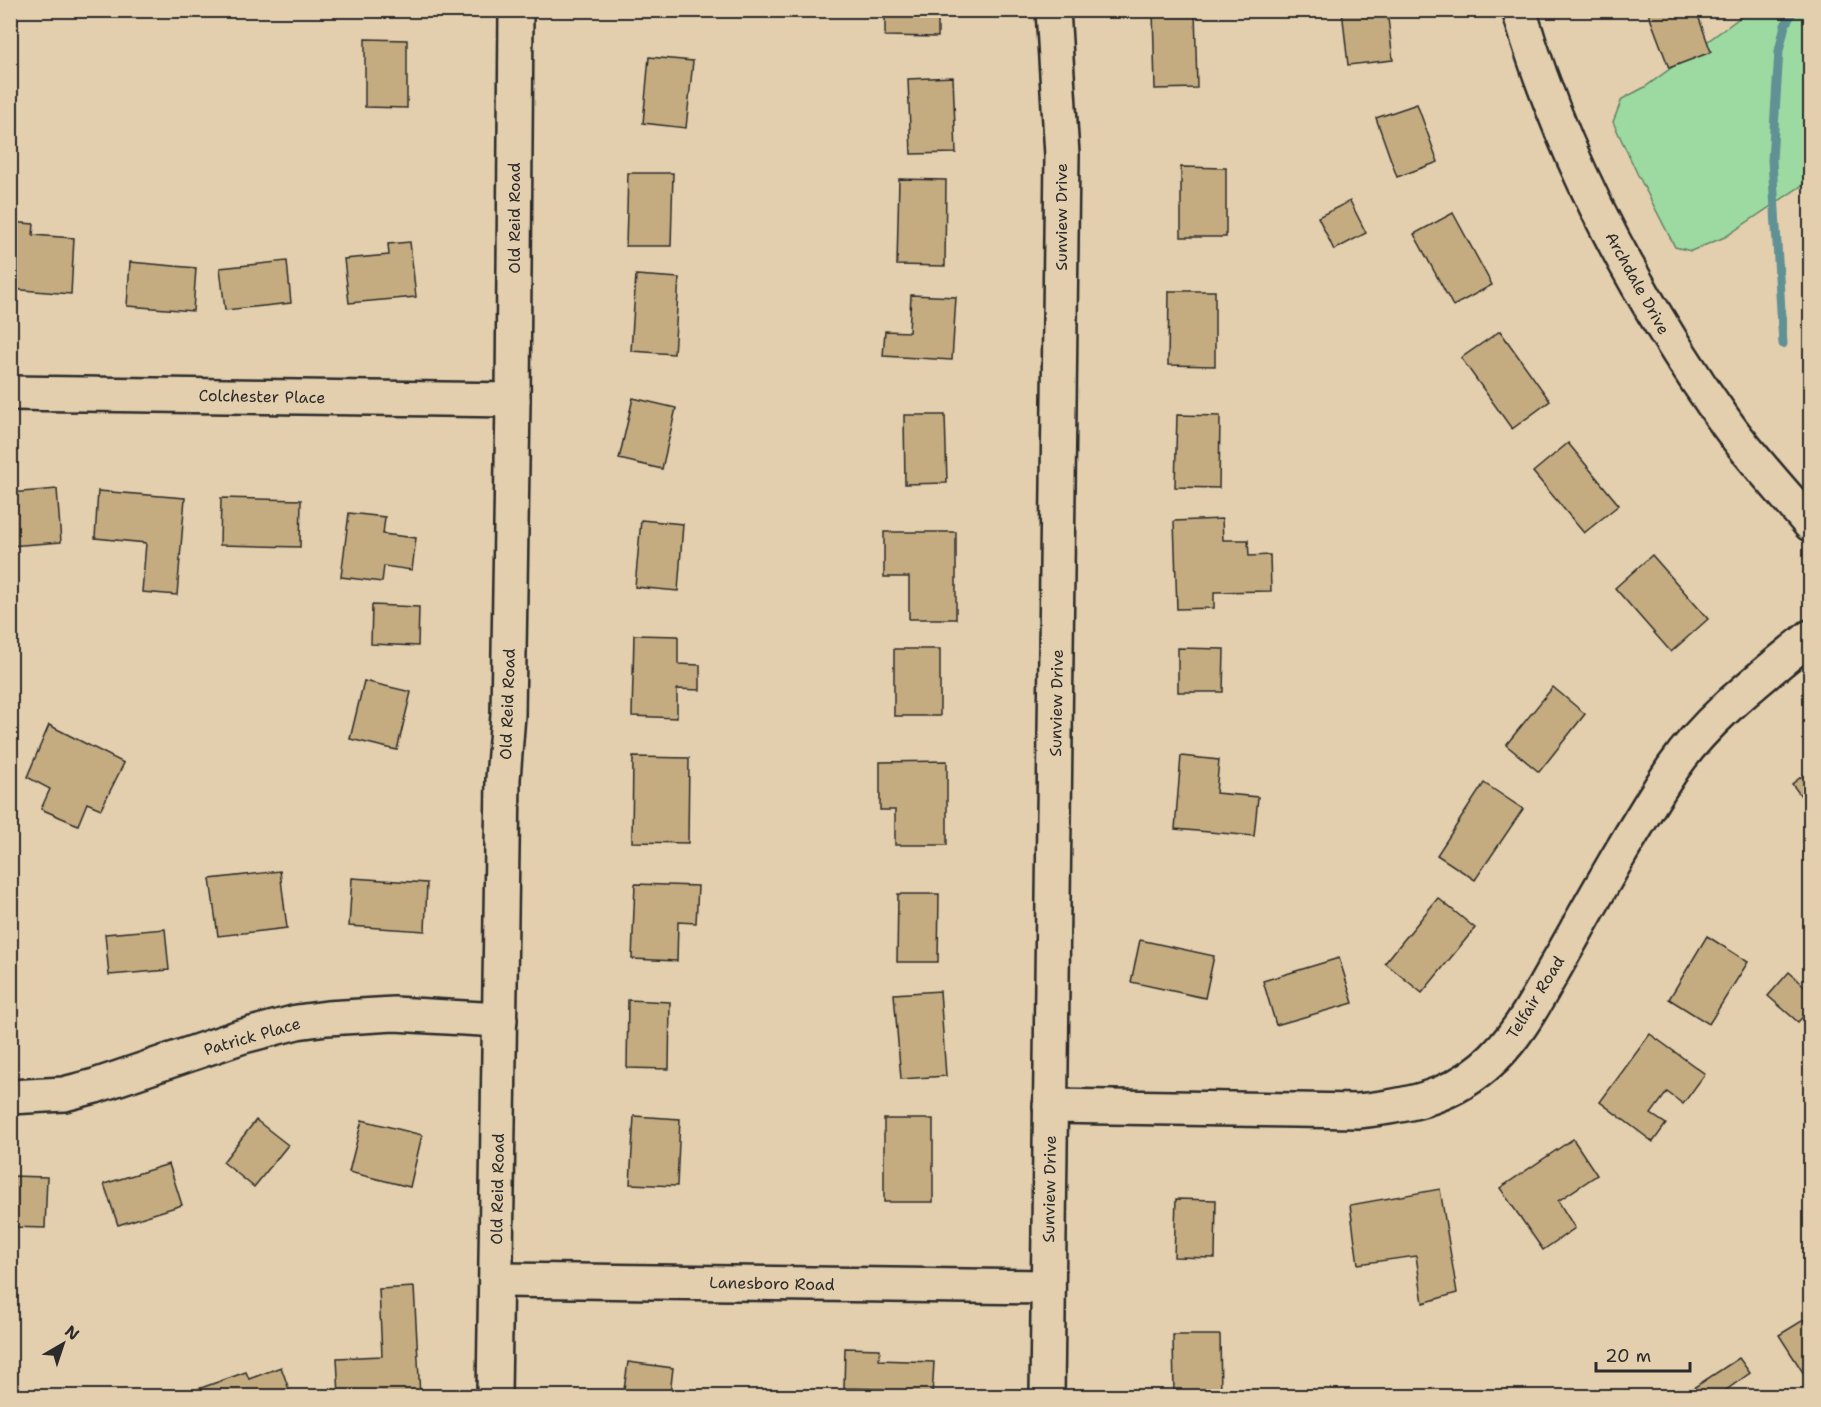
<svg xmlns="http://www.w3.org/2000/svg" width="1821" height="1407" font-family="'Shantell Sans',sans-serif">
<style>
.green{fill:#9cdaa2;stroke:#648266;stroke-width:1.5}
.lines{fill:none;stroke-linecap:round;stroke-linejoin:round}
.stream{stroke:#609194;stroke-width:9}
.building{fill:#c4ac80;stroke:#2b2b2b;stroke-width:1.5}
.minor-casing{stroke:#2b2b2b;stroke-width:38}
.tertiary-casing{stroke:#2b2b2b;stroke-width:38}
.minor{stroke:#e3cfad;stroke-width:33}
.tertiary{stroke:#e3cfad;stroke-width:33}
.labels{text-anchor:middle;stroke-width:4.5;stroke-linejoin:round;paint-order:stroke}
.street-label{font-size:16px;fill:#2b2b2b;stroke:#e3cfad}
</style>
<rect width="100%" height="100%" fill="#e3cfad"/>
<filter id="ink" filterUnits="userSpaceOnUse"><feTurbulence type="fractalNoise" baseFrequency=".0167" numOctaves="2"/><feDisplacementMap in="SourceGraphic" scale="12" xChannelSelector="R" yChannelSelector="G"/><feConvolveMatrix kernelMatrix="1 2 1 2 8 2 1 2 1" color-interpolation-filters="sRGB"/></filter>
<g filter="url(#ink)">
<path class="green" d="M1749,11H1810V180L1725,237L1691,251L1675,247L1637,173L1613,122L1622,99L1645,87Z"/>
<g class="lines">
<path class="stream" d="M1783,344L1772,160L1779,51L1785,25L1794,10"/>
</g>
<g class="building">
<rect x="639" y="10" width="47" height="6"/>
<path d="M885,10H938V37L885,36Z"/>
<path d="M1153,10H1195L1197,88L1155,89Z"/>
<path d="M1342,10H1387L1393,60L1348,65Z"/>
<path d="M1647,10H1696L1711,52L1669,68Z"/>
<path d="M365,39L407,40V108L365,107Z"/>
<path d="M649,57L693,61L686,128L643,123Z"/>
<path d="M953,77L956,153L911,154L908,79Z"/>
<path d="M1417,104L1438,162L1397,177L1376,118Z"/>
<path d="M1181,167L1226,168V237H1181Z"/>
<path d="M628,173H673L671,246H626Z"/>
<path d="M899,179L946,180L945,266L897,265Z"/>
<path d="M1350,201L1366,233L1334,250L1318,217Z"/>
<path d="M1453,213L1492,285L1453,306L1414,234Z"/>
<path d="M10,222L34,224L33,235L74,238L71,294L10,289Z"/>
<path d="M410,242L416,297L349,303L344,259L389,255L388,244Z"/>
<path d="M287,261L291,303L225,310L220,268Z"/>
<path d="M130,262L196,268L193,311L127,306Z"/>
<path d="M636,275L679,278L674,354L631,351Z"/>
<path d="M1169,291H1215V366L1168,365Z"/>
<path d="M911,295L956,297L952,360L883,356L885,331L909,332Z"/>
<path d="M1500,331L1550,401L1512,429L1461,358Z"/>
<path d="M633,398L676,408L662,469L619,459Z"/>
<path d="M904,415H945L947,483L905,484Z"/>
<path d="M1177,415L1220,416L1219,488L1175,487Z"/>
<path d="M1568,443L1619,505L1584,533L1533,472Z"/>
<path d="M57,489L61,542L10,546V493Z"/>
<path d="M98,491L185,498L177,595L142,592L146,543L95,538Z"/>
<path d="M221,498L301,500L300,547L220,545Z"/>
<path d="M349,513L385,517L383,534L416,538L412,570L384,566L382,582L341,577Z"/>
<path d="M1222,519L1223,540H1248L1249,556L1270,555L1271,591L1214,592V608L1177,609L1174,521Z"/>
<path d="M641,520L683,524L678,591L635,587Z"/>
<path d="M884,532H956V619H909V577H884Z"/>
<path d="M1652,555L1708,619L1671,652L1615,588Z"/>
<path d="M372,605L419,607L418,646L371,644Z"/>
<path d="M634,635L678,636V664L700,665V690L677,689V718L632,716Z"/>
<path d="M1178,648L1224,649L1223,692H1178Z"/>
<rect x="894" y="649" width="46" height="67"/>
<path d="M364,681L411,692L397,750L350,739Z"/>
<path d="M1553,687L1585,714L1539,772L1506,745Z"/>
<path d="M49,725L124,763L101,809L87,803L78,825L41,809L50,789L27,777Z"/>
<path d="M1181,756L1219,760L1216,793L1258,797L1254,836L1175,829Z"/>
<path d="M633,757L689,758L688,843L632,842Z"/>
<path d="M947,761V845H895V810H880V762Z"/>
<path d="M1810,770V808L1792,784Z"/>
<path d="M1484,783L1523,809L1475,880L1437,855Z"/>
<path d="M280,871L287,928L218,936L210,879Z"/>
<path d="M352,878L427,883L425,931L349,926Z"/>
<path d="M635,884L698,886L696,923L678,922L677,961L632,959Z"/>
<path d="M898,894H939L938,962H897Z"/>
<path d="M1438,898L1475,928L1422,993L1385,963Z"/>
<path d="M165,929L169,970L109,975L105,934Z"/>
<path d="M1707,936L1748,962L1709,1024L1669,999Z"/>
<path d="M1140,940L1214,956L1205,998L1131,982Z"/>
<path d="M1339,958L1353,1003L1276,1025L1263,981Z"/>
<path d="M1789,972L1810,991V1009L1798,1022L1768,996Z"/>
<path d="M940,991L946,1076L901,1079L894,994Z"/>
<path d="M628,1000L670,1002L669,1069L627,1068Z"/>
<path d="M1650,1034L1705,1074L1683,1104L1667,1092L1651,1114L1666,1124L1653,1142L1600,1102Z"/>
<path d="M634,1116L680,1119L677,1186L630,1184Z"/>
<rect x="884" y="1119" width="49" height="83"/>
<path d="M256,1120L288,1145L254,1187L223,1162Z"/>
<path d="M362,1120L422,1135L410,1187L349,1172Z"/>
<path d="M1573,1139L1597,1175L1558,1201L1575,1228L1543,1250L1500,1188Z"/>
<path d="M169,1164L182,1205L118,1225L104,1184Z"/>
<path d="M10,1176L47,1177L45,1228L10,1227Z"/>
<path d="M1440,1189L1457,1293L1423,1303L1416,1256L1358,1264L1350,1205Z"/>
<path d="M1176,1199L1216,1200L1215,1258L1174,1257Z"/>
<path d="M414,1287L420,1396H339L337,1358L382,1356L379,1289Z"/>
<path d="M1810,1316V1370L1804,1374L1779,1335Z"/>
<path d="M1173,1335H1220L1221,1396H1174Z"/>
<path d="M845,1348L880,1349L879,1360L934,1362L932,1396H884V1389L844,1388Z"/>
<path d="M1739,1358L1750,1373L1719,1395L1720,1396H1681Z"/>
<path d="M628,1362L673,1368L670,1394L680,1396H623Z"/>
<path d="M281,1367L291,1395L287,1396H200L198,1389L246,1372L249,1379Z"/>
</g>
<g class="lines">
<g class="minor-casing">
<g id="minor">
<path d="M10,393L513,400"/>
<path d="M10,1097L64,1094L95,1086L240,1037L297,1022L327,1018L394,1014L500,1020"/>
<path d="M1050,1106L1358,1111C1405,1106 1446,1099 1484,1067C1520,1037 1541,991 1564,952C1599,890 1634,827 1673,768C1708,717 1763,676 1810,637"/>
<path d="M496,1280L1048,1287"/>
<path d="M494,1396L503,779L508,715L513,400L516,10"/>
<path d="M1047,1396L1062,155L1053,10"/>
</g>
</g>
<g class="tertiary-casing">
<path id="tertiary" d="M1519,10C1563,160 1638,300 1729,427C1754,461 1783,492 1810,524"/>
</g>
<use href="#minor" class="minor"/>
<use href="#tertiary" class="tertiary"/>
</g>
</g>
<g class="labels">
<g class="street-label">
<text transform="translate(1061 217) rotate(-90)" y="6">Sunview Drive</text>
<text transform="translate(514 218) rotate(-90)" y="6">Old Reid Road</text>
<text transform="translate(1638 283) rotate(61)" y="6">Archdale Drive</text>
<text transform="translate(262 396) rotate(1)" y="6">Colchester Place</text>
<text transform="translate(1056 703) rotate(-89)" y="6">Sunview Drive</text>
<text transform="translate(507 704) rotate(-88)" y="6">Old Reid Road</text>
<text transform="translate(1535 997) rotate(-58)" y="6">Telfair Road</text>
<text transform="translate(252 1036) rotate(-16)" y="6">Patrick Place</text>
<text transform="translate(497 1189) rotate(-89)" y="6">Old Reid Road</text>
<text transform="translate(1049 1189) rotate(-89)" y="6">Sunview Drive</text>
<text transform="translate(772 1283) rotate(1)" y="6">Lanesboro Road</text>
</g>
</g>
<rect width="1821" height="1407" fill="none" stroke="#e3cfad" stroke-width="36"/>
<rect x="18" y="18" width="1785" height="1371" fill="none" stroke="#2b2b2b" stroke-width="2" filter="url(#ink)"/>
<g transform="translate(63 1344) rotate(39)" stroke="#e3cfad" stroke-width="4.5" paint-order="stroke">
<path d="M0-4.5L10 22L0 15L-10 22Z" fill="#2b2b2b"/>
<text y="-9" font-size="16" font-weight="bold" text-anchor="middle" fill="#2b2b2b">N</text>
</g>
<path d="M1596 1362v9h94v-9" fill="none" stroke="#2b2b2b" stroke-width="3"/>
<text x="1605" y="1362" font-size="18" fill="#2b2b2b" stroke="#e3cfad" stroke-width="4.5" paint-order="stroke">20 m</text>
</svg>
